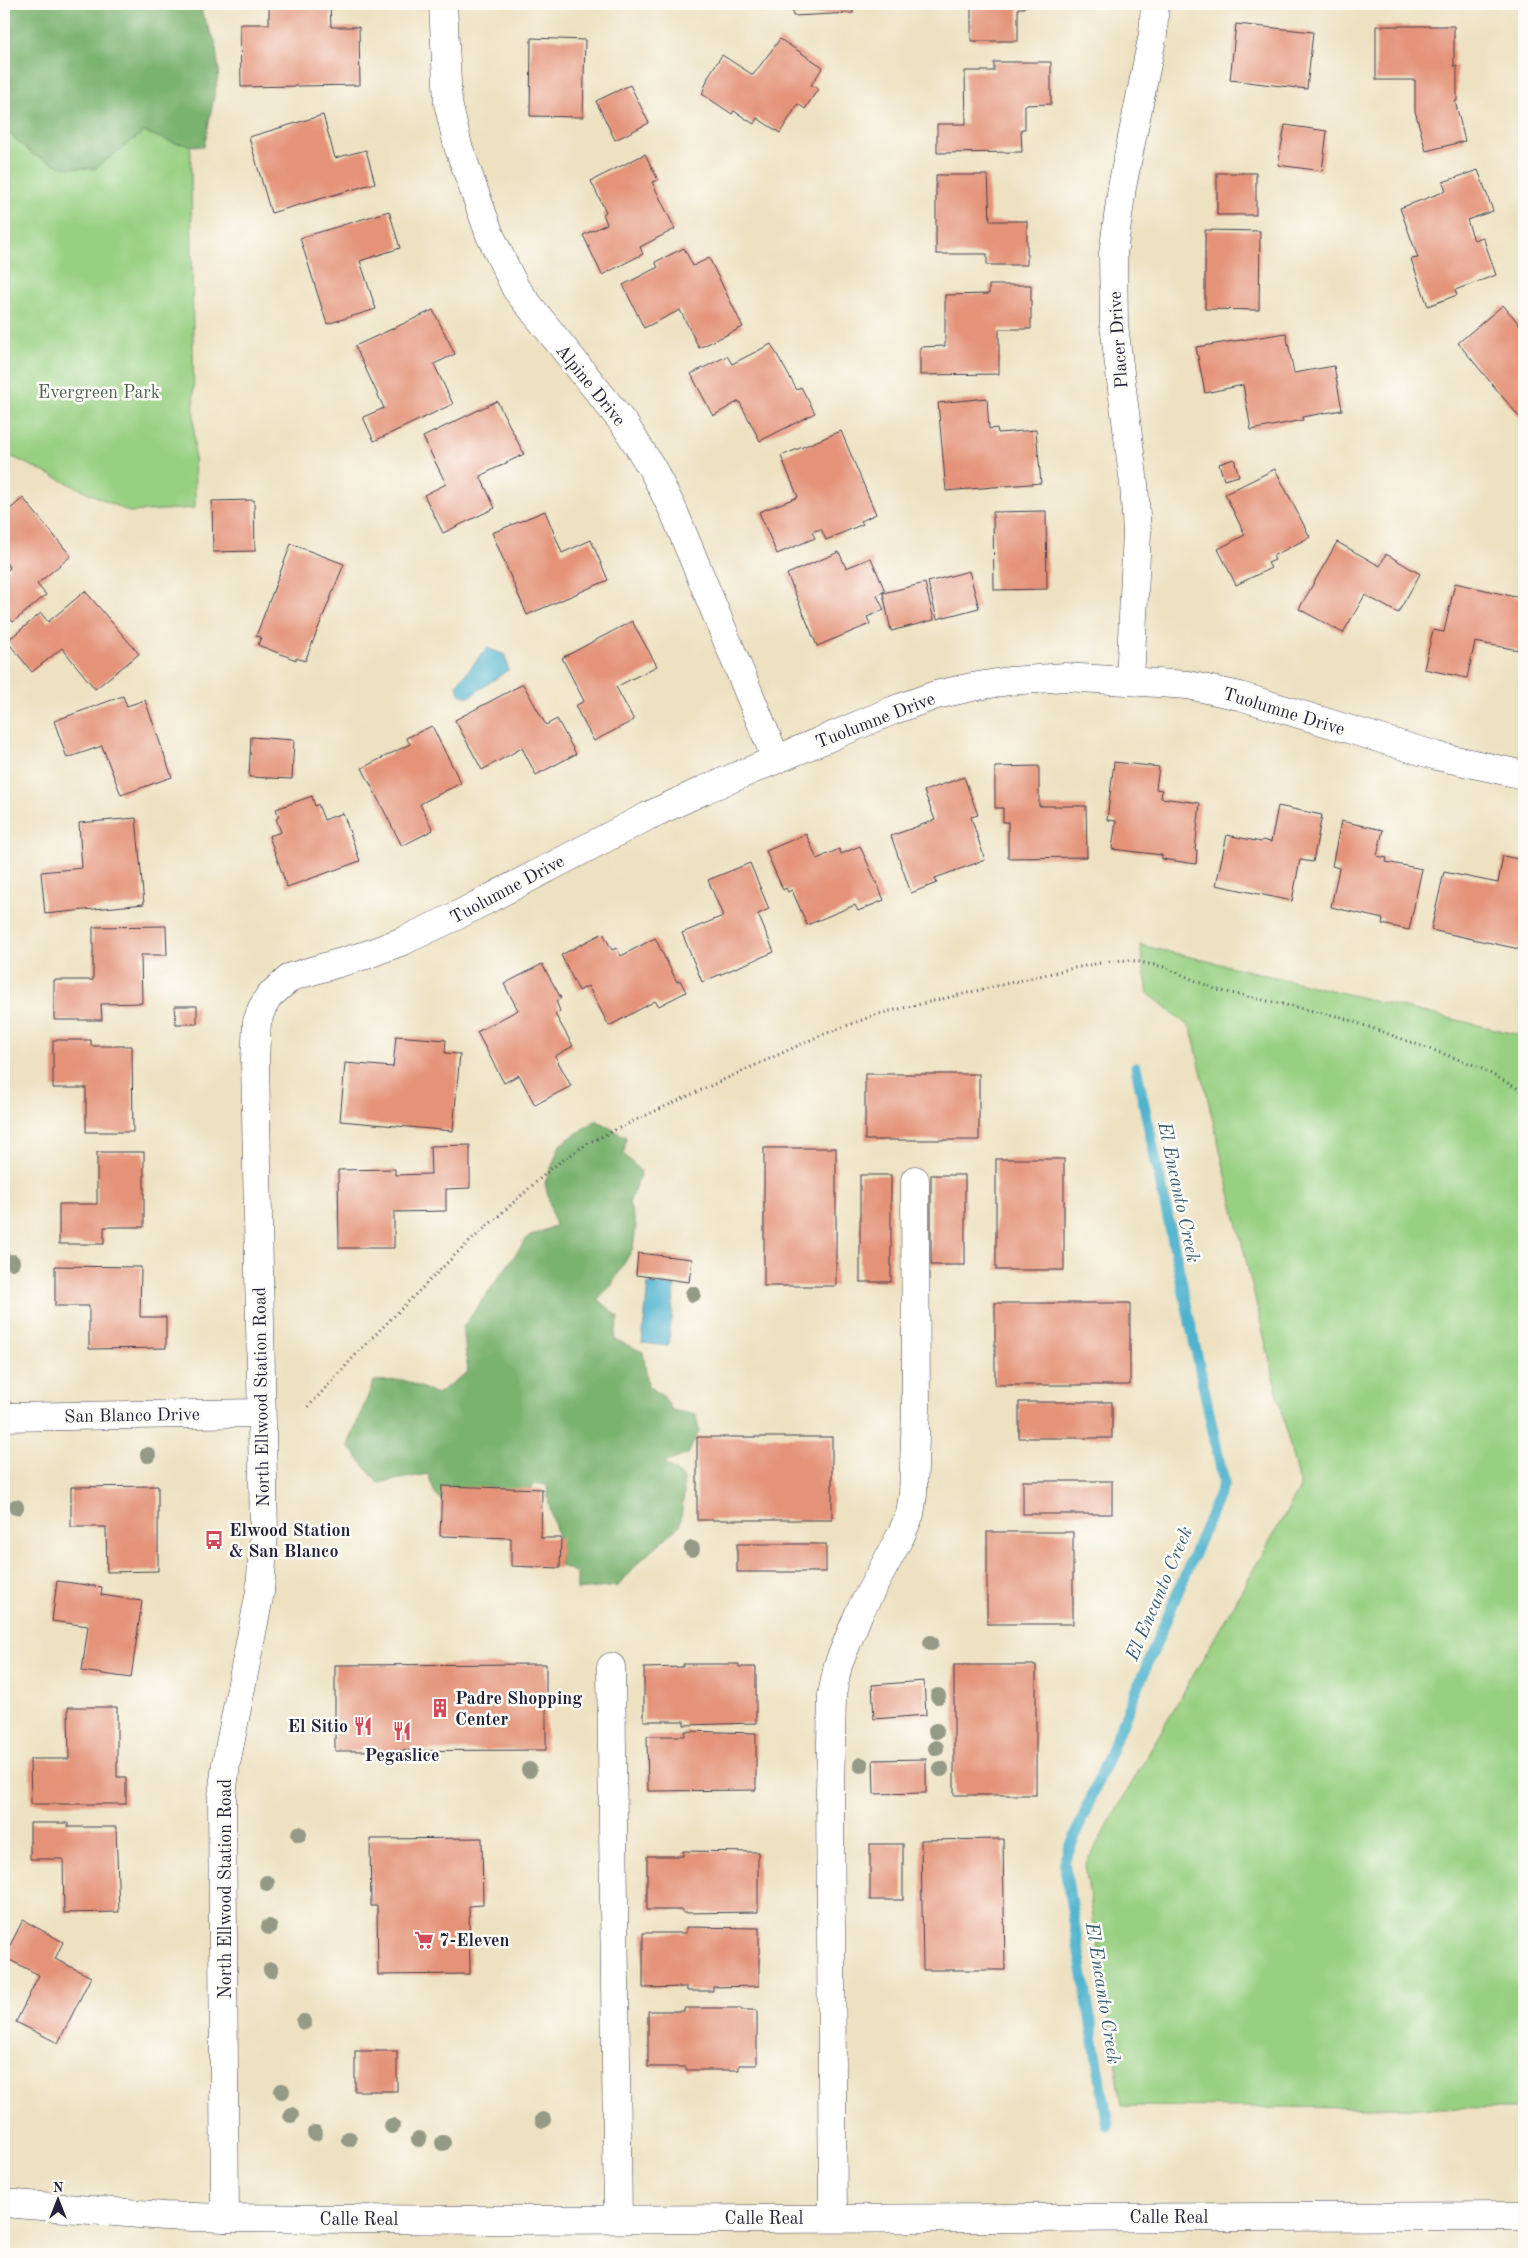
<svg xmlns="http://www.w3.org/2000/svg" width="1528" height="2258" font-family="'Old Standard TT',serif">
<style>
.green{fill:#98d082;stroke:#5d795e}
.forest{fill:#7ab270;stroke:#4e6a56}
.water{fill:#4fb3cd;stroke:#386a84}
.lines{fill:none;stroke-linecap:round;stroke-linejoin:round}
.stream{stroke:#4fb3cd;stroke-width:11}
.building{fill:#e49378}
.minor-casing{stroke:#403f4f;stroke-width:29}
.tertiary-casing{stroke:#403f4f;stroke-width:29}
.path{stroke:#403f4f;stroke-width:3;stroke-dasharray:1 4;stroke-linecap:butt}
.minor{stroke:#fff;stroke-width:28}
.tertiary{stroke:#fff;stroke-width:28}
.tree{fill:#949a85}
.labels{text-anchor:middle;stroke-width:5;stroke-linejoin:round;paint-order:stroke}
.street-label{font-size:18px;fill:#22223b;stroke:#fdfcf7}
.park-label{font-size:18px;fill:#4b5f54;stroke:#fdfcf7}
.poi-label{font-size:18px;font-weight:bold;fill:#22223b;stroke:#fdfcf7;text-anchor:start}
.water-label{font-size:19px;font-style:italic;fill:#345c75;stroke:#fdfcf7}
</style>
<rect width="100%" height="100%" fill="#fdfcf7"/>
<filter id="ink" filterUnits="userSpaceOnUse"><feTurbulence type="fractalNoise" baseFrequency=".02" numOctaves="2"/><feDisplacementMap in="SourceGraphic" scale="10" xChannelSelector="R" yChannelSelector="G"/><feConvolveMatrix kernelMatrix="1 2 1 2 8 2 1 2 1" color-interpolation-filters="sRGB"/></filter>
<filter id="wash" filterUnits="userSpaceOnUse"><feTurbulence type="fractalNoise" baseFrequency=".0096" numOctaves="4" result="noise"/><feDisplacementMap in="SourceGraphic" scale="20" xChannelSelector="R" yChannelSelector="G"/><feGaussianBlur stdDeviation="1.12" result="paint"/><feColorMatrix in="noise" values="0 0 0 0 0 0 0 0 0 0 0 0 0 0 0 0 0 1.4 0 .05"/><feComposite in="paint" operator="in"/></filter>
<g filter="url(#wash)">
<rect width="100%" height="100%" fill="#ede1c1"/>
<g class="green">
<path d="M4,4H189L195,508L129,512L4,453Z"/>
<path d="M1140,945L1524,1036V2109L1122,2106L1085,1865L1300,1488L1191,1028L1148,993Z"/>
</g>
<g class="forest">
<path d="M4,4H201L202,14L215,41L219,71L204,147L175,143L144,132L94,169L62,167L32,154L4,129Z"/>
<path d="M596,1120L626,1137L624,1154L641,1172L629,1203L636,1226L633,1248L611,1286L598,1299L619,1317L614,1339L643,1352L648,1386L664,1397L672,1410L696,1415L699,1431L688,1454L664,1463L683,1477L684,1494L680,1525L637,1564L618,1586L577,1590V1573L561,1566L558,1537L549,1505L547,1485L536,1483L514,1502L452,1509L435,1494L428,1474L378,1483L348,1445L374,1381L403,1380L437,1394L468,1372L463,1327L528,1237L555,1226L545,1183L560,1145Z"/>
</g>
<g class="water">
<path d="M487,648L505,655L508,670L469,697L459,694L457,684Z"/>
<path d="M648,1284L675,1286L668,1346L642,1343Z"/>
</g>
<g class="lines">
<path class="stream" d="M1108,2125L1064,1862L1224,1483L1136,1067"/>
</g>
<g id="blocks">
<g class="building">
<path d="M269,4H330L331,27H359L360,85L241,87L240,24H269Z"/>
<path d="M792,4H853V13L793,16Z"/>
<path d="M952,4H1024V8H1018V41H971V8H952Z"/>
<path d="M1236,24L1313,32L1307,89L1230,80Z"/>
<path d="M1376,26H1454V66H1457V101H1455L1465,141L1426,151L1415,111V80H1376Z"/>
<path d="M531,38L585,40L583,117L530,116Z"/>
<path d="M780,39L823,67L811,85L818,89L805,109L798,104L780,133L757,118L754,124L734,111L732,114L702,94L709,75L722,55L753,75Z"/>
<path d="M994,62H1051V104L1025,105V129H1021L1022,152L937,153V124H966L965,71H994Z"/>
<path d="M630,85L649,123L615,140L596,101Z"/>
<path d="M323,115L335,158L366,150L375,183L271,213L249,137Z"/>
<path d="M1285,125L1327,131L1322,171L1278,165Z"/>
<path d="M645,154L658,180L652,182L675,229L640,247L643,254L602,275L583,235L607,224L603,214L606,212L591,181Z"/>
<path d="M1478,170L1493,211L1467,220L1474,240L1483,237L1496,275L1455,290L1457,295L1428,306L1411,259L1418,258L1400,208L1446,191L1443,182Z"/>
<rect x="1217" y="173" width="39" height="42"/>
<path d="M936,175H988L990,221H1027V265H987V254H936Z"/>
<path d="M389,211L400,248L360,261L376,309L327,324L300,238Z"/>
<path d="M1205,230L1260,231L1259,310L1205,309Z"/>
<path d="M684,248L693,266L709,258L743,327L699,348L680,310L644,328L623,285L658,267L655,262Z"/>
<path d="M989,285H1031V329H999V374L920,375V347L945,346V295L989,294Z"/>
<path d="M1503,305L1524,330V417L1521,419L1458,343Z"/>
<path d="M433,310L455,354L434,364L453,404L374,441L363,417L384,408L355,346Z"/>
<path d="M1286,333L1294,373L1334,366L1342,410L1302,417L1303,420L1251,430L1243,385L1205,393L1196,347Z"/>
<path d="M771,344L797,390L801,387L815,413L760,441L739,401L713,416L691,374L727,356L732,364Z"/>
<path d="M987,398L989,429L997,428L998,433L1036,430L1041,483L946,491L938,403Z"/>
<path d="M497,401L524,454L480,476L495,508L443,533L424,495L446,484L423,437Z"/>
<path d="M841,431L876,514L861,521L863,524L826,540L821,529L812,532L815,538L777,554L759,512L798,497L781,456Z"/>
<path d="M1234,459L1239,476L1224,480L1219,464Z"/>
<path d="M1275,469L1310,537L1273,556L1275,560L1268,563L1271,568L1236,585L1218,549L1245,535L1225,494Z"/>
<path d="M23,498L71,556L37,584L46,595L13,622L4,612V573L10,568L4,560V514Z"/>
<path d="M254,500L255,551L213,552L212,501Z"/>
<path d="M545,511L562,553L591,540L608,580L527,615L492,533Z"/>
<path d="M1046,511L1047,589L994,590L993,512Z"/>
<path d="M1337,542L1380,566L1386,554L1420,574L1398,613L1365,595L1343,633L1299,609Z"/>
<path d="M291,544L344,564L305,661L296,658V660L258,645L261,637L256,636Z"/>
<path d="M839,552L846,568L871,558L885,591L877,595L884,610L867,617L870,624L817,646L787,574Z"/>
<path d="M969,571L979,608L937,619L928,582Z"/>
<path d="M925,583L934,620L891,631L883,593Z"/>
<path d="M1455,583L1524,599V625L1518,650L1475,642L1467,678L1424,669L1433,630L1444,632Z"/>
<path d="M85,591L139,654L95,689L62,648L32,672L7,641L41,613L48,622Z"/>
<path d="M632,621L657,666L616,687L634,720L594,741L575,706L584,701L562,658Z"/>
<path d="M523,684L546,725L557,719L576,754L536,775L522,748L482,770L455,720Z"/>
<path d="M123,696L127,706L145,700L172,777L121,795L102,746L67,758L54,721Z"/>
<path d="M432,726L461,783L420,804L433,830L402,846L362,768L410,744L406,738Z"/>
<path d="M251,737L294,740L292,779L249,777Z"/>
<path d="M1114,762L1159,767L1156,789L1162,790L1161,798L1200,803L1195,850H1197L1196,864L1162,859V855L1112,849L1116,821L1107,820Z"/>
<path d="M1039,766V806H1086L1087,857L1008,858V822H1003V808H995V767Z"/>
<path d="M964,777L978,815L971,817L985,860L935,878L937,883L911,893L891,836L935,820L924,791Z"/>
<path d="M312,796L315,806L318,804L324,820L343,813L360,861L287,887L269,836L281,832L276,819L279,817L276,809Z"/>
<path d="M1278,806L1322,815L1313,862L1300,860L1292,901L1216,885L1227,835L1261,842L1262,840L1271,842Z"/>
<path d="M136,818L144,904L45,914L41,872L82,868L79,823Z"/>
<path d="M1341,821L1383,830L1377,856L1387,858L1386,862L1422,869L1409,930L1382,924L1383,919L1331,907L1339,868L1332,866Z"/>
<path d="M806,834L817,859L839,849L841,854L860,846L884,900L858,911L855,905L807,925L792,890L788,892L786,888L783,890L766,851Z"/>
<path d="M1503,856L1524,860V923L1519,949L1431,930L1444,872L1498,883Z"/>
<path d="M750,863L769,909L758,914L774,952L702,982L682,933L723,916L708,880Z"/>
<path d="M166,926L167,955H141L142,1003L101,1004L102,1020H54V980H93V927Z"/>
<path d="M603,933L612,950L617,948L621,956L655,938L677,982L680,980L686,992L659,1006L655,1001L609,1026L588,986L579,991L561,955Z"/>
<path d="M542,964L561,998L556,1001L560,1011L555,1014L573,1046L555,1056L571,1086L535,1105L519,1075L504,1083L477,1032L518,1010L504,984Z"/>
<path d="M175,1006H197V1024H176Z"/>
<path d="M396,1036L446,1040L445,1053L460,1054L453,1131L340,1121L345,1063L393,1067Z"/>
<path d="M53,1040H91V1046H132L133,1132H86V1088H53Z"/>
<rect x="865" y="1074" width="114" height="66"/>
<path d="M470,1145V1188L446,1189V1211L394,1212V1248H339L338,1170L395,1169V1175L431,1174L430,1146Z"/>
<rect x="764" y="1148" width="72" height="138"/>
<path d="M97,1152H144V1227H104V1244H59V1204H97Z"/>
<rect x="996" y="1159" width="68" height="111"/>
<rect x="860" y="1175" width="31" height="107"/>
<rect x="931" y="1175" width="34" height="90"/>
<path d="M638,1253L692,1259L689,1282L636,1275Z"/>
<path d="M55,1266L141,1267L140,1317H166V1348L89,1349V1306H55Z"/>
<rect x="995" y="1303" width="135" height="82"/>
<rect x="1019" y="1402" width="93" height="36"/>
<rect x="697" y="1437" width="135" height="83"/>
<rect x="1023" y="1481" width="89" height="33"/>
<path d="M158,1486V1571L107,1572L106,1527H71V1487Z"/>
<path d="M442,1486L542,1489L541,1538H561L560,1568L511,1566V1538L440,1536Z"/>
<rect x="987" y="1532" width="86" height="92"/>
<rect x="737" y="1544" width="89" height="28"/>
<path d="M57,1581L102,1587L101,1595L142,1601L131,1678L82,1671L88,1626L52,1621Z"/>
<path d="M546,1664V1750L335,1751V1665Z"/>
<path d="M683,1664H739V1667H756V1723L684,1725V1721H644V1668L683,1667Z"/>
<rect x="954" y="1665" width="82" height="130"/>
<path d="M924,1681L926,1715L874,1719L872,1685Z"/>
<path d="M68,1707H117V1777H126V1804H31L30,1759H69Z"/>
<path d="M685,1731L756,1733V1790L648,1791L647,1736H685Z"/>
<path d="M926,1759V1793L874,1794L873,1760Z"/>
<path d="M30,1823H68V1827H116L119,1912L64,1913L63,1859H30Z"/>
<path d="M482,1838L483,1905L469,1906L470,1974L378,1975L377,1906H371L370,1839Z"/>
<path d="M1003,1839L1005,1970H923L921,1840Z"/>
<rect x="870" y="1844" width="33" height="56"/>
<path d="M683,1851L758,1852V1912L683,1913V1910H647V1856H683Z"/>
<path d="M23,1920L63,1942L55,1959L91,1977L58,2043L16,2022L39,1975L4,1957Z"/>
<path d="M686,1927L759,1928V1986L713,1987V1991H687V1987L643,1988V1933H686Z"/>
<path d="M684,2008H741V2010H757V2065H739V2070H686V2067H648V2011H684Z"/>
<rect x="355" y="2051" width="42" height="40"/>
</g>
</g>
</g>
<g filter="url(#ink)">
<use href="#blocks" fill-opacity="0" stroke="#403f4f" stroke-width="1"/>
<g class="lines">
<g class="minor-casing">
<g id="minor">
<path d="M443,4L448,103L458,146L490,235L516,289L625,425L653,470L674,512L776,759"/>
<path d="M1130,680L1137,532L1134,484L1114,325L1113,254L1122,187L1153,34L1155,4"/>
<path d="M4,1417L261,1413"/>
<path d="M611,1667L618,2219"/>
<path d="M833,2217L830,1791L832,1695L838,1665L859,1613L901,1535L910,1514L913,1494L916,1409L915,1180"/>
<path d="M225,2218L222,1796L226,1764L260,1592L264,1533L255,1059L257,1022L262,1008L269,996L291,977L366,955L403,941L454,917L648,816L704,790L894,710L936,695L972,687L1009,681L1065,677L1188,685L1240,696L1437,756L1524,775"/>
</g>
</g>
<g class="tertiary-casing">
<path id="tertiary" d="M4,2203L164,2216L225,2218L493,2220L1524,2216"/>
</g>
<path class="path" d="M308,1407L362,1348L456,1254L553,1167L588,1143L638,1119L819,1036L878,1014L1069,969L1111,961L1130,960L1164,967L1217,990L1341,1017L1477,1066L1524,1092"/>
<use href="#minor" class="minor"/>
<use href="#tertiary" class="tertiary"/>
</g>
<g class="tree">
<circle cx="12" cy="1262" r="8"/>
<circle cx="693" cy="1294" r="8"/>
<circle cx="148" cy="1455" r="8"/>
<circle cx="16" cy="1507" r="8"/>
<circle cx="692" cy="1549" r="8"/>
<circle cx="931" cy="1643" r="8"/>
<circle cx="938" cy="1696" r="8"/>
<circle cx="936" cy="1731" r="8"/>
<circle cx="936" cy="1748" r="8"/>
<circle cx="861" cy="1765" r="8"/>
<circle cx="941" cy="1769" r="8"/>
<circle cx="529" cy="1770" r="8"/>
<circle cx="299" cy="1834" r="8"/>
<circle cx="267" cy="1883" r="8"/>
<circle cx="269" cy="1927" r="8"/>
<circle cx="271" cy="1970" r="8"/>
<circle cx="304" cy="2022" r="8"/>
<circle cx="282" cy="2091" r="8"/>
<circle cx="291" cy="2115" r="8"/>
<circle cx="543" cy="2120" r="8"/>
<circle cx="392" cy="2126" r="8"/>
<circle cx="315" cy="2133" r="8"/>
<circle cx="349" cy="2139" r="8"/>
<circle cx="419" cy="2139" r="8"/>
<circle cx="443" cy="2143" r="8"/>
</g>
</g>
<defs>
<g id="bus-bare" transform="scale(1.5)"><path d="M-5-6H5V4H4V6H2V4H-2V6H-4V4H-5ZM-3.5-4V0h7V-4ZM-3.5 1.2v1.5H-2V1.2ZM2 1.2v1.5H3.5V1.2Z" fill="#d1495b" stroke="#fdfcf7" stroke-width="2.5" paint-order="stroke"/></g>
<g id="building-bare" transform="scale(1.5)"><path d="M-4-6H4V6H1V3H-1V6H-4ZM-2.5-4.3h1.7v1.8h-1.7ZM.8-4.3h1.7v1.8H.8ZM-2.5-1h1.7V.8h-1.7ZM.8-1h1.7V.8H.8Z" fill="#d1495b" stroke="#fdfcf7" stroke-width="2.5" paint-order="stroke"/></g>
<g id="restaurant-bare" transform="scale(1.5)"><path d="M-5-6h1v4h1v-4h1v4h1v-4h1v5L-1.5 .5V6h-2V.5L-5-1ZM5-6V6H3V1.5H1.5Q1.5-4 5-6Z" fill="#d1495b" stroke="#fdfcf7" stroke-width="2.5" paint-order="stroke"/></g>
<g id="supermarket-bare" transform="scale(1.5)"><path d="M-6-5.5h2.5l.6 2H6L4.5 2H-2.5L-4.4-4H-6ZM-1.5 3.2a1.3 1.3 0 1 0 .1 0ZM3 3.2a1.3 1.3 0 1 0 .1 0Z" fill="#d1495b" stroke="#fdfcf7" stroke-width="2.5" paint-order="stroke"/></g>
</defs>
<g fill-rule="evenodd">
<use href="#bus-bare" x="214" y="1540"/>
<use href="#building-bare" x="440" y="1708"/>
<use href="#restaurant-bare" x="363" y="1726"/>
<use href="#restaurant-bare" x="402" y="1731"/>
<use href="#supermarket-bare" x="424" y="1940"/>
</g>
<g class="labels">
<g class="street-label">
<text transform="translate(1118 340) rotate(-94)" y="6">Placer Drive</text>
<text transform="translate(591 385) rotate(51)" y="6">Alpine Drive</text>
<text transform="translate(1284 711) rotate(17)" y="6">Tuolumne Drive</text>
<text transform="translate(875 720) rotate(-21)" y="6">Tuolumne Drive</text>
<text transform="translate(507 889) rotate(-28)" y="6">Tuolumne Drive</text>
<text transform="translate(261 1397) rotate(-91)" y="6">North Ellwood Station Road</text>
<text transform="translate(132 1415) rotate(-1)" y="6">San Blanco Drive</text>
<text transform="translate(225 1889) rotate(-90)" y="6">North Ellwood Station Road</text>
<text x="1169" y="2223">Calle Real</text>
<text x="764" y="2224">Calle Real</text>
<text x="359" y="2225">Calle Real</text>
</g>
<g class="park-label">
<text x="99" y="398">Evergreen Park</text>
</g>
<g class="poi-label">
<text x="229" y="1536">Elwood Station<tspan x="229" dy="21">&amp; San Blanco</tspan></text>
<text x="455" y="1704">Padre Shopping<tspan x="455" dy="21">Center</tspan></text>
<text x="348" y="1732" text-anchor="end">El Sitio</text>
<text x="402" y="1761" text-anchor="middle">Pegaslice</text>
<text x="439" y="1946">7-Eleven</text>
</g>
<g class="water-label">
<text transform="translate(1180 1192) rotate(78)" y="7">El Encanto Creek</text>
<text transform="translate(1158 1593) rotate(-67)" y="7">El Encanto Creek</text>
<text transform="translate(1104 1993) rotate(81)" y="7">El Encanto Creek</text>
</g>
</g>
<rect width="1528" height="2258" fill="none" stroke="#fdfcf7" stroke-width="20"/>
<g transform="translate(58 2200)" stroke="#fdfcf7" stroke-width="4" paint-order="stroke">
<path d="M0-4L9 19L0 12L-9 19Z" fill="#22223b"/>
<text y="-8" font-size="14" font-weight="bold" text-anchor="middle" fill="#22223b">N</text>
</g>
</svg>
